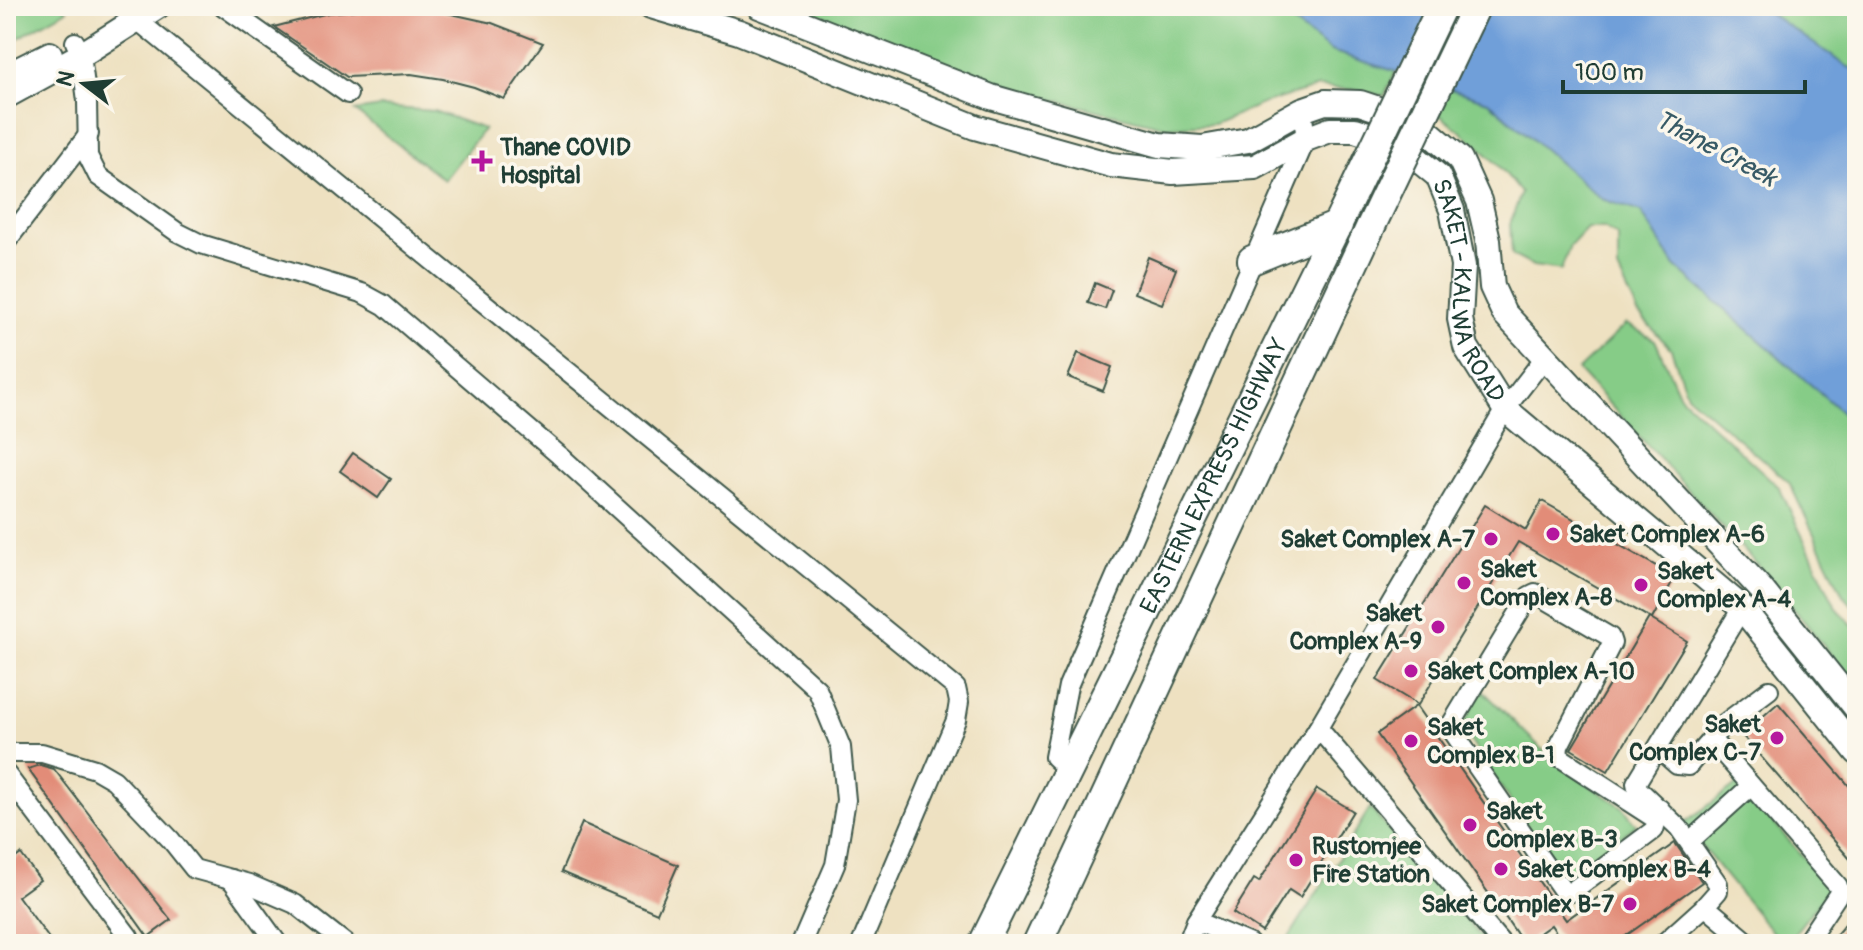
<svg xmlns="http://www.w3.org/2000/svg" width="1863" height="950" font-family="Pangolin,sans-serif">
<style>
.green{fill:#86cc87;stroke:#52845e;stroke-width:2}
.water{fill:#709fd9;stroke:#486e86;stroke-width:2}
.building{fill:#e28c78}
.lines{fill:none;stroke-linecap:round;stroke-linejoin:round}
.minor-casing{stroke:#3e5649;stroke-width:22}
.major-casing{stroke:#3e5649;stroke-width:28}
.highway-casing{stroke:#3e5649;stroke-width:32}
.minor{stroke:#fff;stroke-width:18}
.major{stroke:#fff;stroke-width:24}
.highway{stroke:#fff;stroke-width:28}
.highway-bridge-casing{stroke:#3e5649;stroke-width:32;stroke-linecap:butt}
.highway-bridge{stroke:#fff;stroke-width:28}
.poi-dot{fill:#b5179e;stroke:#fbf7ec;stroke-width:3}
.labels{text-anchor:middle;stroke-width:7;stroke-linejoin:round;paint-order:stroke}
.poi-label{font-size:24px;font-weight:bold;fill:#1f3d34;stroke:#fbf7ec;text-anchor:start}
.street-label{font-size:24px;fill:#1f3d34;stroke:#fbf7ec}
.water-label{font-size:26px;font-style:italic;fill:#375a66;stroke:#fbf7ec}
</style>
<rect width="100%" height="100%" fill="#fbf7ec"/>
<filter id="ink" filterUnits="userSpaceOnUse"><feTurbulence type="fractalNoise" baseFrequency=".0125" numOctaves="2"/><feDisplacementMap in="SourceGraphic" scale="16" xChannelSelector="R" yChannelSelector="G"/><feConvolveMatrix kernelMatrix="1 2 1 2 8 2 1 2 1" color-interpolation-filters="sRGB"/></filter>
<filter id="wash" filterUnits="userSpaceOnUse"><feTurbulence type="fractalNoise" baseFrequency=".006" numOctaves="4" result="noise"/><feDisplacementMap in="SourceGraphic" scale="32" xChannelSelector="R" yChannelSelector="G"/><feGaussianBlur stdDeviation="1.8" result="paint"/><feColorMatrix in="noise" values="0 0 0 0 0 0 0 0 0 0 0 0 0 0 0 0 0 1.4 0 .05"/><feComposite in="paint" operator="in"/></filter>
<g filter="url(#wash)">
<rect width="100%" height="100%" fill="#eee1c1"/>
<g class="green">
<path d="M6,6H63L67,10L6,45Z"/>
<path d="M797,6H1240L1284,16L1331,51L1396,71L1384,96L1357,90L1318,87L1262,104L1214,124L1166,127L1001,87Z"/>
<path d="M1759,6H1857V73L1762,9Z"/>
<path d="M1445,87L1488,101L1602,199L1641,212L1675,266L1857,425V610L1843,595L1789,482L1687,395L1671,349L1638,313L1618,270V237L1604,228H1587L1570,246L1561,270L1533,266L1512,255L1510,224L1521,193C1496,159 1467,135 1434,111Z"/>
<path d="M381,107L434,111L484,129L444,180L355,111Z"/>
<path d="M1626,324L1655,340L1680,396L1779,487L1836,607L1857,630V687L1765,573L1578,370Z"/>
<path d="M1481,689L1556,763L1624,808L1636,825L1564,883L1462,728Z"/>
<path d="M1739,783L1830,888L1786,944H1782L1683,824Z"/>
<path d="M1370,808L1487,944H1285Z"/>
</g>
<path class="water" d="M1240,6H1759L1857,73V425L1675,266L1641,212L1602,199L1488,101L1331,51L1284,16Z"/>
<g id="blocks">
<g class="building">
<path d="M383,7L438,11L492,23L543,43L504,99L474,87L443,79L411,74L347,77L274,27L328,13Z"/>
<path d="M1148,257L1176,269L1162,304L1134,293Z"/>
<path d="M1095,283L1112,290L1105,309L1088,303Z"/>
<path d="M1078,353L1112,367L1103,391L1068,377Z"/>
<path d="M353,453L391,479L378,498L340,471Z"/>
<path d="M1542,501L1675,577L1652,619L1518,542L1418,705L1377,680L1485,505L1526,530Z"/>
<path d="M1649,618L1687,641L1608,771L1571,749Z"/>
<path d="M1778,703L1857,795V867L1742,735Z"/>
<path d="M1416,706L1566,920L1675,843L1702,882L1614,944H1564L1551,925L1524,944L1377,734Z"/>
<path d="M40,765L54,769L171,920L148,937L28,769Z"/>
<path d="M1317,789L1353,811L1300,897L1289,890L1262,932L1233,913L1254,879L1259,882Z"/>
<path d="M582,823L678,865L657,913L561,872Z"/>
<path d="M21,854L40,880L18,896L53,944H15L6,931V865Z"/>
<path d="M1857,910V944H1828L1840,930Z"/>
</g>
</g>
</g>
<g filter="url(#ink)">
<use href="#blocks" fill-opacity="0" stroke="#3e5649" stroke-width="2"/>
<g class="lines">
<g class="minor-casing">
<g id="minor">
<path d="M120,6L956,688L959,702L956,720L861,944"/>
<path d="M223,6L348,94"/>
<path d="M75,42L81,55L87,101L88,156L98,176L177,232L201,244L362,293L384,305L559,455L817,689L841,747L846,800L835,865L801,944"/>
<path d="M6,242L89,134"/>
<path d="M1318,728L1502,944"/>
<path d="M1711,739L1838,886L1839,893L1805,944"/>
<path d="M1658,748L1677,765L1688,766L1725,723L1769,690"/>
<path d="M6,753H42L95,769L114,780L171,840L194,869L249,884L295,904L346,944"/>
<path d="M1068,770L1054,757L1068,686L1306,139L1302,110"/>
<path d="M6,774L129,937"/>
<path d="M1657,820L1558,756L1559,746L1612,643L1610,637L1535,593L1529,596L1452,723L1453,732L1563,891L1571,892L1654,830L1660,809"/>
<path d="M1689,842L1751,786"/>
<path d="M231,879L278,944"/>
<path d="M1705,906L1750,944"/>
<path d="M1196,921L1250,944"/>
<path d="M1187,944L1196,921L1318,728L1505,409L1546,356"/>
<path d="M1663,944L1703,908L1718,891V884L1679,828L1637,788L1636,783L1742,608"/>
</g>
</g>
<g class="major-casing">
<g id="major">
<path id="s1" d="M651,6L739,32L975,127L1111,165L1173,172L1255,167L1306,139L1330,130H1355L1383,139L1410,153L1438,176L1452,210L1463,266L1460,319L1466,347L1505,409L1742,608L1857,752"/>
<path d="M759,6L991,97L1159,145L1202,148L1248,140L1302,110L1325,102L1360,103L1393,114L1426,130L1460,159L1479,201L1488,240L1492,287L1504,313L1761,589L1857,709"/>
<path d="M6,76L50,54"/>
<path d="M6,96L81,55L158,6"/>
</g>
</g>
<g class="highway-casing">
<g id="highway">
<path d="M1252,260L1338,225"/>
<path id="s2" d="M983,944L1343,213"/>
<path d="M1037,944L1371,226"/>
</g>
</g>
<use href="#minor" class="minor"/>
<use href="#major" class="major"/>
<use href="#highway" class="highway"/>
<g class="highway-bridge-casing">
<g id="highway-bridge">
<path d="M1343,213L1442,6"/>
<path d="M1371,226L1476,6"/>
</g>
</g>
<use href="#highway-bridge" class="highway-bridge"/>
</g>
</g>
<g class="poi-dot">
<path d="M478 149h8v8h8v8h-8v8h-8v-8h-8v-8h8z"/>
<circle cx="1553" cy="534" r="8"/>
<circle cx="1491" cy="539" r="8"/>
<circle cx="1464" cy="583" r="8"/>
<circle cx="1641" cy="585" r="8"/>
<circle cx="1438" cy="627" r="8"/>
<circle cx="1411" cy="671" r="8"/>
<circle cx="1777" cy="738" r="8"/>
<circle cx="1411" cy="741" r="8"/>
<circle cx="1470" cy="825" r="8"/>
<circle cx="1296" cy="860" r="8"/>
<circle cx="1501" cy="869" r="8"/>
<circle cx="1630" cy="904" r="8"/>
</g>
<g class="labels">
<g class="poi-label">
<text x="500" y="155">Thane COVID<tspan x="500" dy="28">Hospital</tspan></text>
<text x="1569" y="542">Saket Complex A-6</text>
<text x="1475" y="547" text-anchor="end">Saket Complex A-7</text>
<text x="1480" y="577">Saket<tspan x="1480" dy="28">Complex A-8</tspan></text>
<text x="1657" y="579">Saket<tspan x="1657" dy="28">Complex A-4</tspan></text>
<text x="1422" y="621" text-anchor="end">Saket<tspan x="1422" dy="28">Complex A-9</tspan></text>
<text x="1427" y="679">Saket Complex A-10</text>
<text x="1761" y="732" text-anchor="end">Saket<tspan x="1761" dy="28">Complex C-7</tspan></text>
<text x="1427" y="735">Saket<tspan x="1427" dy="28">Complex B-1</tspan></text>
<text x="1486" y="819">Saket<tspan x="1486" dy="28">Complex B-3</tspan></text>
<text x="1312" y="854">Rustomjee<tspan x="1312" dy="28">Fire Station</tspan></text>
<text x="1517" y="877">Saket Complex B-4</text>
<text x="1614" y="912" text-anchor="end">Saket Complex B-7</text>
</g>
<g class="street-label">
<text dy="8" stroke="none"><textPath href="#s1" startOffset="958">SAKET - KALWA ROAD</textPath></text>
<text dy="8" stroke="none"><textPath href="#s2" startOffset="522">EASTERN EXPRESS HIGHWAY</textPath></text>
</g>
<g class="water-label">
<text transform="translate(1716 148) rotate(28)" y="9">Thane Creek</text>
</g>
</g>
<rect width="1863" height="950" fill="none" stroke="#fbf7ec" stroke-width="32"/>
<g transform="translate(84 84) rotate(286)" stroke="#fbf7ec" stroke-width="6" paint-order="stroke">
<path d="M0-6L14 30L0 20L-14 30Z" fill="#1f3d34"/>
<text y="-12" font-size="22" font-weight="bold" text-anchor="middle" fill="#1f3d34">N</text>
</g>
<path d="M1563 80v12h242v-12" fill="none" stroke="#1f3d34" stroke-width="4"/>
<text x="1575" y="80" font-size="24" fill="#1f3d34" stroke="#fbf7ec" stroke-width="6" paint-order="stroke">100 m</text>
</svg>
